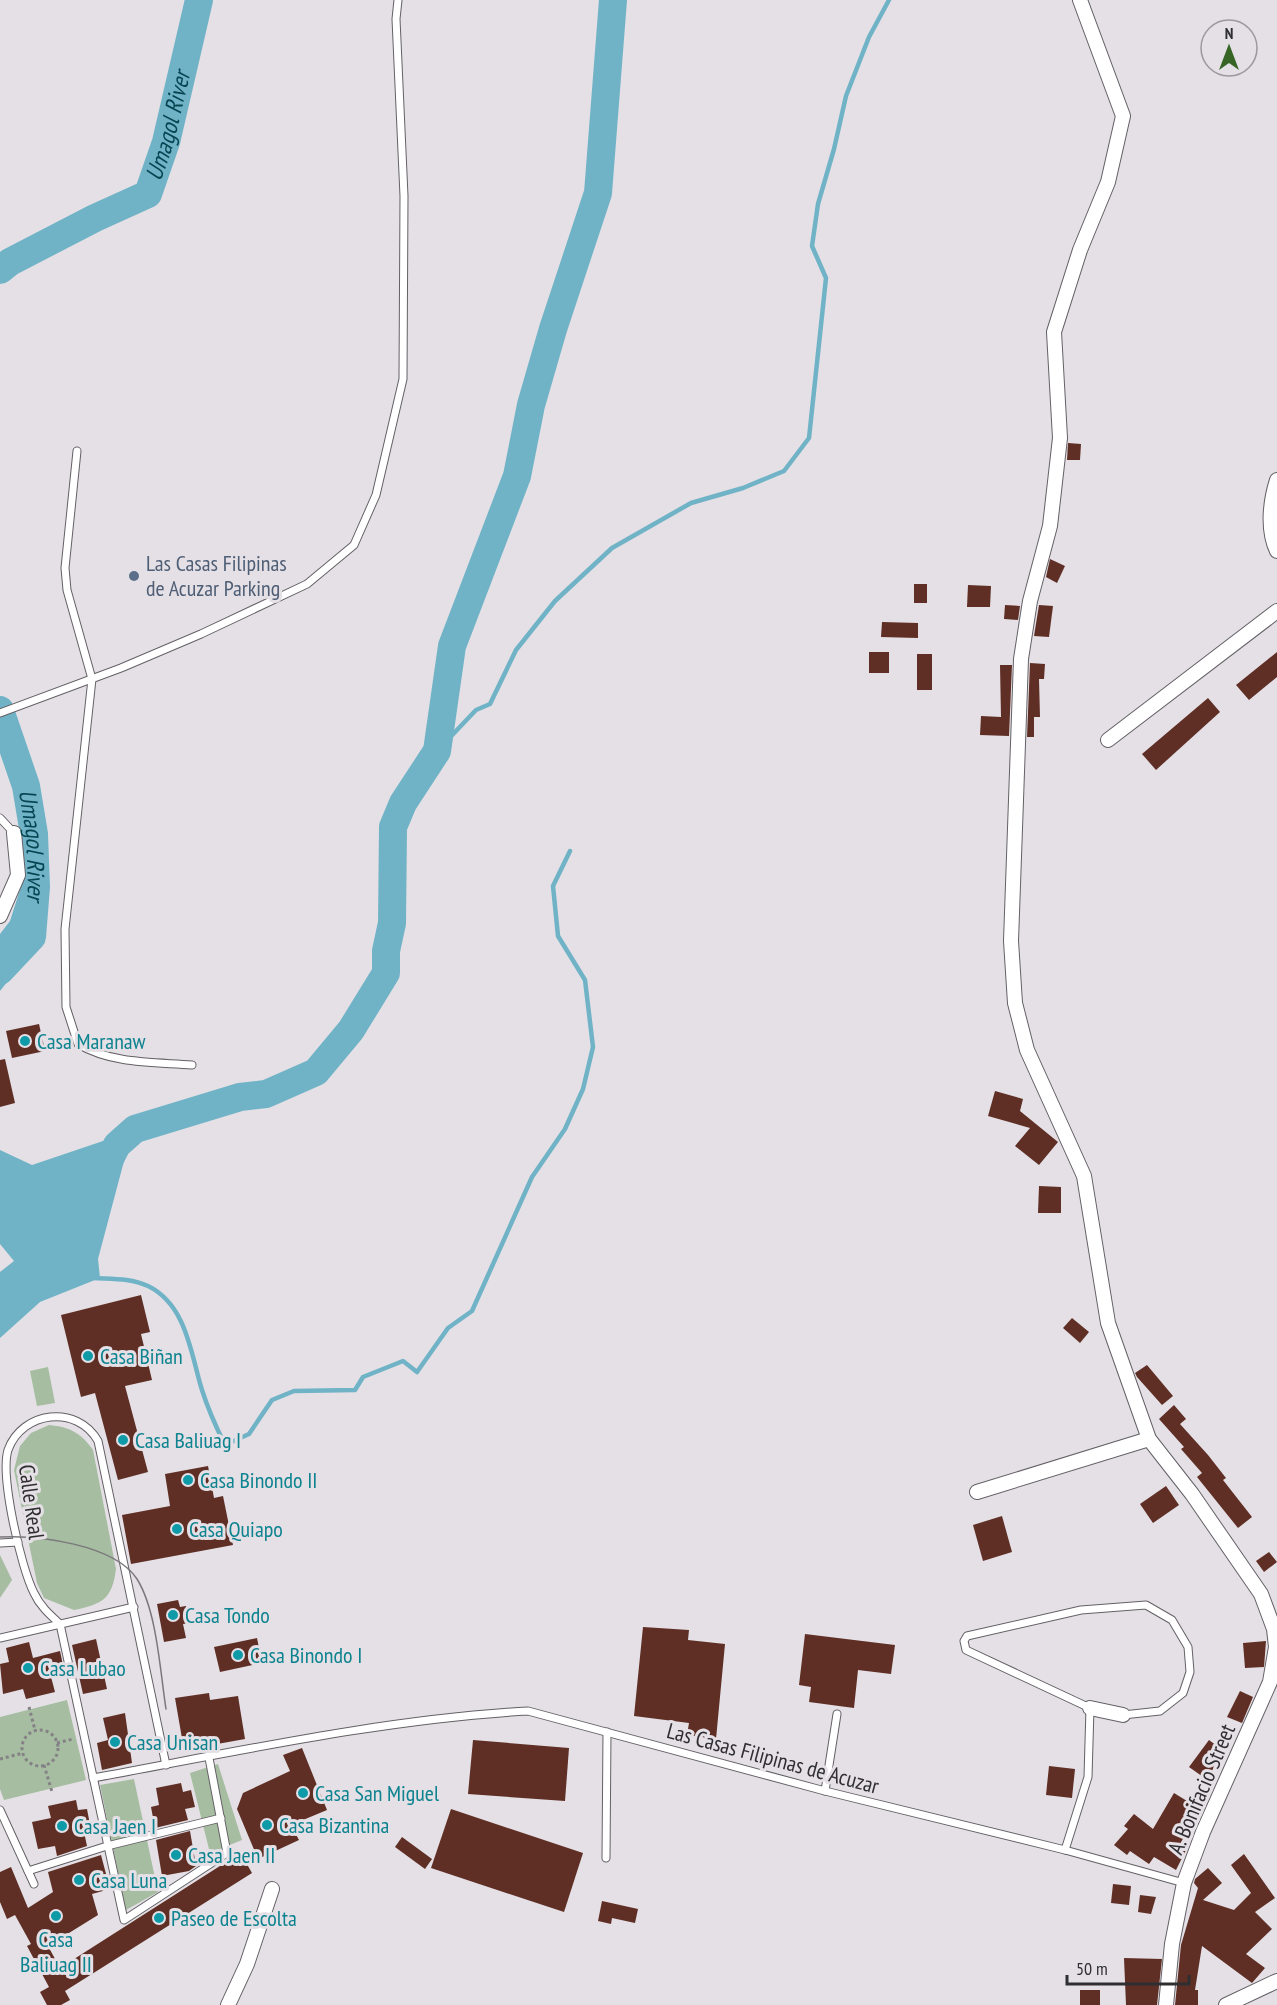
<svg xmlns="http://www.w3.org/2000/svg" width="1277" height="2005" font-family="'PT Sans Narrow',sans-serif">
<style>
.green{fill:#a6bda1}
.water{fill:#70b3c6}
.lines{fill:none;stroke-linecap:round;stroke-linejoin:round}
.stream{stroke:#70b3c6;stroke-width:4.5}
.river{stroke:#70b3c6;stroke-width:28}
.building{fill:#5f2e24}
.lane-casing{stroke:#646166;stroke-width:9}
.street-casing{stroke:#646166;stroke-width:16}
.path{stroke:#858286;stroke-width:3;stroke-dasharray:3 3;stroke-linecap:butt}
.lane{stroke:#fff;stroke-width:7}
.street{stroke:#fff;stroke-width:14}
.tram{stroke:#7a787c;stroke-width:1.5}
.service-dot{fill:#5c6f8a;stroke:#e4e0e6;stroke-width:2}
.culture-dot{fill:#0f9aa8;stroke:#e4e0e6;stroke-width:2}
.labels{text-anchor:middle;stroke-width:6;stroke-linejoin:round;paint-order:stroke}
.service-label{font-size:22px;fill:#4e5e75;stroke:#e4e0e6;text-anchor:start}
.culture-label{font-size:22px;fill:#0d838f;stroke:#e4e0e6;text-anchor:start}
.street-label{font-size:22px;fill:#2f2e30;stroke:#e4e0e6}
.water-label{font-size:24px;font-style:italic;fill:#074553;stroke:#e4e0e6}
</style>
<rect width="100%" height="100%" fill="#e4e0e6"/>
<g class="green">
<path d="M48,1367L55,1403L37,1406L30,1371Z"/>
<path d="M49,1425C70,1427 81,1433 93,1450L116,1569C112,1599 103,1604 74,1610L44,1598L37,1583L14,1470L20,1446L31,1433Z"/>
<path d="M0,1555L12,1580L0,1598Z"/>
<path d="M67,1700L86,1780L4,1800L0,1789V1717Z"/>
<path d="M218,1764L242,1840L210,1853L190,1773Z"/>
<path d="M134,1779L158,1892L126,1910L100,1785Z"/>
</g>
<g class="water">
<path d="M25,874H41C48,924 31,953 0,991V934L10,921Z"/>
<path d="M103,1141L128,1146L98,1259L100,1278L40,1302L0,1338V1272L14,1261L0,1244V1150L32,1165Z"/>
</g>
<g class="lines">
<g class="stream">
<path d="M437,751L476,710L490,704L516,650L555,601L612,548L691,503L743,488L784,471L809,438L826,278L812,246L818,204L834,149L846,96L869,37L889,0"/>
<path d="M94,1278C113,1279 131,1278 148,1286C187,1305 191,1355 202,1390C208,1409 216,1427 225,1445L249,1434L272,1400L294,1391L355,1390L363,1377L403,1361L417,1372L448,1328L472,1311L532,1177L565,1129L583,1089L593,1047L585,980L558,936L553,886L570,851"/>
</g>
<g class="river">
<path id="s1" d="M0,270L10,262L95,218L148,194L166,142L199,0"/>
<path id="s2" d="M0,710L26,786L34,834L36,887L32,937L0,971"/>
<path d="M99,1180L117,1145L135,1129L240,1097L266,1094L316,1072L351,1030L386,973V951L392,923L393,827L403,803L437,751L452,646L517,476L531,405L553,329L598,193L613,0"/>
</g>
</g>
<g class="building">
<path d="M1068,443L1081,444L1080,460H1067Z"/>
<path d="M1050,559L1065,566L1057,583L1046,577Z"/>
<rect x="914" y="584" width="13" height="19"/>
<path d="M968,585L991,586L990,607H967Z"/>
<path d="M1005,605L1020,606L1018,620L1004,619Z"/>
<path d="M1039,605L1053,606L1049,637L1034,636Z"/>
<path d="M882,622L918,623V638L881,637Z"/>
<rect x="869" y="652" width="20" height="21"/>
<path d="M1277,652V677L1249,700L1236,685Z"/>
<rect x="917" y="654" width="15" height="36"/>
<path d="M1030,663L1045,664L1044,679H1039L1040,717H1034V737H1027Z"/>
<path d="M1000,665H1012L1009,736L980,735L981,716L1001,717Z"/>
<path d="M1208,698L1220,712L1156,770L1142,754Z"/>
<path d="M39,1024L45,1051L12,1058L6,1031Z"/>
<path d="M5,1059L15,1103L0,1107V1060Z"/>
<path d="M995,1091L1023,1099L1020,1111L1058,1142L1039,1165L1015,1146L1030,1128L988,1116Z"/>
<path d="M1039,1186L1061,1187V1213H1038Z"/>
<path d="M141,1295L150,1332L141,1334L152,1380L125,1386L148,1472L118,1480L95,1393L81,1397L61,1315Z"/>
<path d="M1072,1318L1089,1332L1080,1343L1063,1328Z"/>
<path d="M1147,1365L1173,1396L1162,1405L1137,1377L1135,1373Z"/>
<path d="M1174,1405L1186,1419L1180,1424L1208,1455L1226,1478L1223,1480L1252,1517L1238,1528L1197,1477L1202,1473L1181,1449L1184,1447L1159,1419Z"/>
<path d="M208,1466L214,1498L223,1496L233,1545L131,1564L122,1515L170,1506L165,1474Z"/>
<path d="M1166,1486L1179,1505L1153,1523L1140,1504Z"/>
<path d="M1002,1516L1012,1552L983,1561L973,1525Z"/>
<path d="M1269,1552L1277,1562L1264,1572L1256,1561Z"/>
<path d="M178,1600L180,1607L186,1606L190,1623L183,1624L186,1638L164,1642L157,1604Z"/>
<path d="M643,1627L689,1630L688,1640L725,1644L716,1739L687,1735L689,1723L634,1716Z"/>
<path d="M805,1634L895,1645L891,1674L858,1670L854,1708L809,1702L811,1687L799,1685Z"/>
<path d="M257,1638L262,1663L220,1672L214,1647Z"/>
<path d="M96,1639L107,1689L83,1694L72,1645Z"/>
<path d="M1266,1641L1264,1667L1245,1668L1243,1643Z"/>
<path d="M29,1642L33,1658L60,1651L64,1670L50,1673L55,1692L26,1699L23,1689L3,1694L0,1664L9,1662L6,1648Z"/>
<path d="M1240,1691L1253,1697L1242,1723L1227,1717Z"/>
<path d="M209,1693L210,1700L238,1696L245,1739L184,1750L175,1698Z"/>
<path d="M125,1713L132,1763L102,1770L97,1743L108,1740L103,1718Z"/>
<path d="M473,1740L569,1748L565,1801L468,1794Z"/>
<path d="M1209,1740L1225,1752L1206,1779L1189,1767Z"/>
<path d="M302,1748L327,1810L291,1825L299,1840L258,1859L237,1809L243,1793L290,1771L283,1755Z"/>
<path d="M1049,1766L1075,1769L1072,1798L1046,1795Z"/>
<path d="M181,1783L183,1792L191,1790L195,1807L185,1809L188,1820L155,1828L151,1807L159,1805L156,1788Z"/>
<path d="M1174,1793L1200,1809L1180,1844L1187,1848L1176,1870L1154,1857L1149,1864L1130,1851L1127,1855L1114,1845L1128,1829L1124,1826L1134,1814L1153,1829Z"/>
<path d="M76,1800L78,1810L87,1809L91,1830L84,1832L87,1846L57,1856L55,1846L38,1849L32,1822L51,1818L48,1806Z"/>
<path d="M451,1809L583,1853L564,1912L431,1868Z"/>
<path d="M190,1831L196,1866L189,1871L162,1876L156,1840Z"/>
<path d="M402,1837L432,1859L425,1869L395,1847Z"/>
<path d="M1244,1854L1275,1898L1255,1912L1272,1929L1246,1954L1265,1968L1252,1983L1202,1946L1195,1990H1198V2005H1175L1181,1945L1198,1888L1194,1883L1195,1879L1208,1868L1222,1883L1203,1900L1234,1910L1251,1893L1231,1865Z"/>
<path d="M101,1855L110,1889L92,1894L98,1915L48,1946L60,1968L234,1857L244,1859L252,1873L65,1991L70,2000L61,2005H47L40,1992L49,1987L27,1946L31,1944L15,1915L7,1919L0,1902V1872L11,1867L28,1908L53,1892L48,1872Z"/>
<path d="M1113,1884L1131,1886L1129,1905L1111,1903Z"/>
<path d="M1140,1895L1156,1897L1151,1914L1138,1912Z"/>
<path d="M602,1901L638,1909L635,1923L612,1918L611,1924L598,1921Z"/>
<path d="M1124,1958L1162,1959L1157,2005H1126Z"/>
<rect x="1080" y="1990" width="20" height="15"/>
</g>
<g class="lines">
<g class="lane-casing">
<g id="lane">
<path d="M77,451L65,568L67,590L92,679L65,929L66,1007L78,1044C112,1064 153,1062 192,1065"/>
<path d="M0,713L121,668L201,634L307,584L354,545L376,495L403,379L404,196L396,19L398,0"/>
<path d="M0,818L14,833"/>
<path d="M0,1543L18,1542"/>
<path d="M0,1638L134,1607"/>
<path d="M166,1765L98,1441C77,1404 22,1411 8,1450C0,1476 21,1568 34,1593C40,1606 49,1614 60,1624L124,1920L227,1853L209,1758"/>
<path d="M93,1778C235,1752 384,1719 528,1711L825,1791L1065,1850L1184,1883"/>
<path d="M825,1791L837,1714"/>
<path d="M0,1810L34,1884"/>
<path d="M1065,1850L1088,1777L1090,1708L966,1650L964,1641L967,1636L1081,1610L1146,1605L1172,1620L1188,1647L1190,1672L1183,1693L1160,1711L1123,1715"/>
<path d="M606,1858L607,1732"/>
<path d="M28,1871L107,1846L221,1818"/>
</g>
</g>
<g class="street-casing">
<g id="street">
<path d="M1080,0L1123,116L1108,182L1080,250L1054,332L1060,438L1050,526L1030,601L1021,659L1011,941L1015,1003L1027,1050L1084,1176L1108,1323L1149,1439L1192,1494L1261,1594L1274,1629L1276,1647L1270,1682L1203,1832L1184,1883L1172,1944L1166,2005"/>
<path d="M1277,480C1270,502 1267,530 1277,551"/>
<path d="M1108,740L1277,611"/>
<path d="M0,916L18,875L14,833"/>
<path d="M977,1492L1149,1439"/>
<path d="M1090,1708L1123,1715"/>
<path d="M228,2005L247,1964L272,1889"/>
<path d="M1226,2005L1277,1981"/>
</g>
</g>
<g class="path">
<path d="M29,1707L35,1730"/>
<circle cx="40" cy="1748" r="18"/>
<path d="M57,1743L73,1739"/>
<path d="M0,1759L23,1753"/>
<path d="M44,1765L52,1792"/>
</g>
<use href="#lane" class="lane"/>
<use href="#street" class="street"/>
<path class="tram" d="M0,1537C37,1535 114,1544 137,1579C157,1611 160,1671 166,1709"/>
</g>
<circle class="service-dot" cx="134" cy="576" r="6"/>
<g class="culture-dot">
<circle cx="25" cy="1041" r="6"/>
<circle cx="88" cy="1356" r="6"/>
<circle cx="123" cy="1440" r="6"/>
<circle cx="188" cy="1480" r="6"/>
<circle cx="177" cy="1529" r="6"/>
<circle cx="173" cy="1615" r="6"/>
<circle cx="238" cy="1655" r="6"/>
<circle cx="28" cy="1668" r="6"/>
<circle cx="115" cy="1742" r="6"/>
<circle cx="303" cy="1793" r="6"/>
<circle cx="267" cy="1825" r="6"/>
<circle cx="62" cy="1826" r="6"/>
<circle cx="176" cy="1855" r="6"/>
<circle cx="79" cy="1880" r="6"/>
<circle cx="56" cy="1916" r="6"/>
<circle cx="159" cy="1918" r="6"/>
</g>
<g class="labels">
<g class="service-label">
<text x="146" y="571">Las Casas Filipinas<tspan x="146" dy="25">de Acuzar Parking</tspan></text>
</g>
<g class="culture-label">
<text x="37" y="1049">Casa Maranaw</text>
<text x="100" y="1364">Casa Biñan</text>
<text x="135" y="1448">Casa Baliuag I</text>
<text x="200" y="1488">Casa Binondo II</text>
<text x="189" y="1537">Casa Quiapo</text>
<text x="185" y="1623">Casa Tondo</text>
<text x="250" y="1663">Casa Binondo I</text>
<text x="40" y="1676">Casa Lubao</text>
<text x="127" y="1750">Casa Unisan</text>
<text x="315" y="1801">Casa San Miguel</text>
<text x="279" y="1833">Casa Bizantina</text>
<text x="74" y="1834">Casa Jaen I</text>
<text x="188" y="1863">Casa Jaen II</text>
<text x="91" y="1888">Casa Luna</text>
<text x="171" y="1926">Paseo de Escolta</text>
<text x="56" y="1947" text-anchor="middle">Casa<tspan x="56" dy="25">Baliuag II</tspan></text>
</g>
<g class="street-label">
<text transform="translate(32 1502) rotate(82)" y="8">Calle Real</text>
<text transform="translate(773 1758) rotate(15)" y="8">Las Casas Filipinas de Acuzar</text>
<text transform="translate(1201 1789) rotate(-67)" y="8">A. Bonifacio Street</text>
</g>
<g class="water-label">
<text dy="8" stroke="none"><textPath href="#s1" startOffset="238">Umagol River</textPath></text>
<text dy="8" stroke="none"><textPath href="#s2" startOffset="140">Umagol River</textPath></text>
</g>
</g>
<g transform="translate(1229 48)"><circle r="28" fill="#e4e0e6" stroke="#9c999d" stroke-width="1.5"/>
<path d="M0-4.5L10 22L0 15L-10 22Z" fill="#366525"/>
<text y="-9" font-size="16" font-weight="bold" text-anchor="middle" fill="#2f2e30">N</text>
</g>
<path d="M1067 1975v9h122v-9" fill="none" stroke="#2f2e30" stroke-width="3"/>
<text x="1076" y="1975" font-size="18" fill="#2f2e30" stroke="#e4e0e6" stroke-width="4.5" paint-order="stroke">50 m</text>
</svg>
